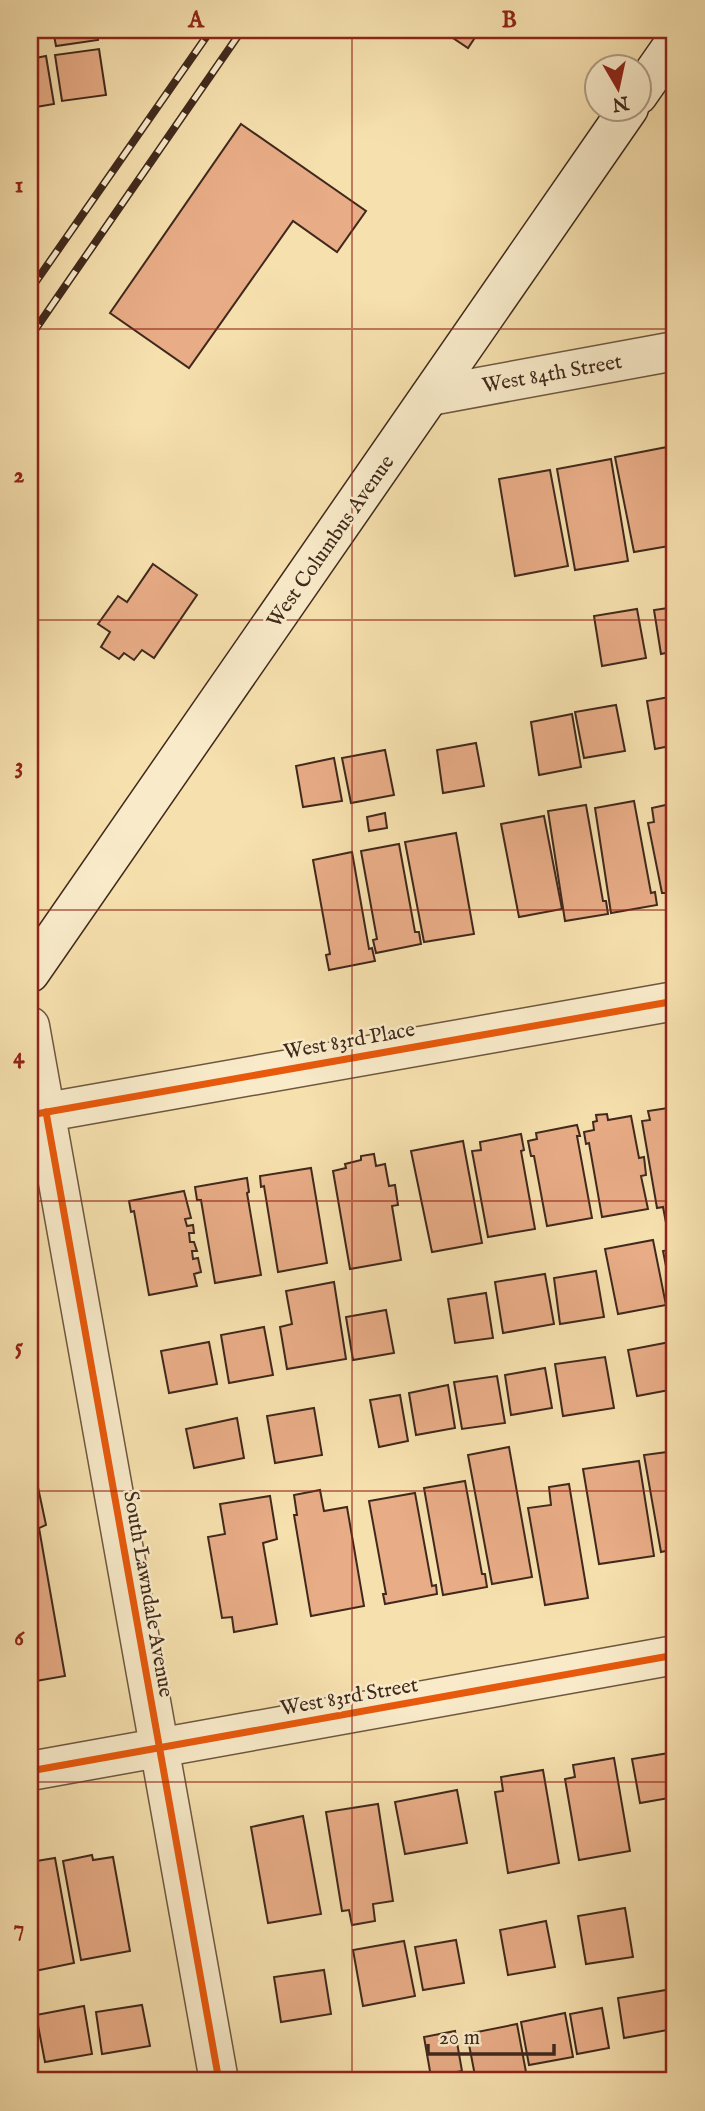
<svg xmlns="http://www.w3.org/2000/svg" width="705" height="2111" font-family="'IM FELL English',serif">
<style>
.building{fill:#e8ac86;stroke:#40291c;stroke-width:2}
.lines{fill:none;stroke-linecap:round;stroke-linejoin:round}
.minor-casing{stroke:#6e5740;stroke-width:41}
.tertiary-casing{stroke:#6e5740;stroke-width:41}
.secondary-casing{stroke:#40291c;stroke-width:41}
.minor{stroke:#f9ebca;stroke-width:38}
.tertiary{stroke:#f9ebca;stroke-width:38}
.secondary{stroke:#f9ebca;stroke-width:38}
.rail-casing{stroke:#40291c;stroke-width:8}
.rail{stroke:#f9ebca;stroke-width:5;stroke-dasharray:16;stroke-linecap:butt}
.cycleway-casing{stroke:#f9ebca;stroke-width:11}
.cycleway{stroke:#e8590c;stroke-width:7}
.grid{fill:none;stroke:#8f2418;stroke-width:2;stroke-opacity:0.55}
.labels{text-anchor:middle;stroke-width:5;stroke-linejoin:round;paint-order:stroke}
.street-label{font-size:21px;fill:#40291c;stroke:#f9ebca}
.neatline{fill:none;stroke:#8f2418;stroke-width:2.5}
.grid-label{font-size:23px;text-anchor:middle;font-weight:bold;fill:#8f2418}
</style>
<rect width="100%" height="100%" fill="#f6e0ae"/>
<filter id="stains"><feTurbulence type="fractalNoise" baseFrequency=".00286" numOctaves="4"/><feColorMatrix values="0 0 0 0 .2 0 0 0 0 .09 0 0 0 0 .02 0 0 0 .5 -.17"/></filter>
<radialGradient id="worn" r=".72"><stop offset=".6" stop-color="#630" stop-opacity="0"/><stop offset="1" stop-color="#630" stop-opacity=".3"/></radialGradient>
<g class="building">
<path d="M53,30H97L98,40L56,46Z"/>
<path d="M441,30H480L468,48Z"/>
<path d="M99,49L106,95L62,101L55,55Z"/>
<path d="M46,56L54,104L30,108V59Z"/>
<path d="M241,124L366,211L337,252L293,221L189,368L110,313Z"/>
<path d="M667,447L675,493V545L634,552L615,457Z"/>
<path d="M611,459L628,561L575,570L557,469Z"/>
<path d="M550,470L568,566L515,576L499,479Z"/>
<path d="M153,564L197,595L154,658L142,650L134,660L124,653L119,659L101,647L110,632L98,624L118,596L127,602Z"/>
<path d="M675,607V651L661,654L654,610Z"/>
<path d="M637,609L646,658L602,666L594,616Z"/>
<path d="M675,696V745L655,749L647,701Z"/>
<path d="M616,705L625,751L584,758L575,712Z"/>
<path d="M572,714L581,767L539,775L531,722Z"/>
<path d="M476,743L484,786L443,793L437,750Z"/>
<path d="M385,750L394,795L351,803L342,758Z"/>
<path d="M334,758L342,801L303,807L296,766Z"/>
<path d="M634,801L651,893L655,892L657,905L611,913L595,808Z"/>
<path d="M670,804L671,810L675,809V898L668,899L666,893H662L648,823L654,822L652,808Z"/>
<path d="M586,805L603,901H606L608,914L565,921L548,811Z"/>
<path d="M385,813L387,828L369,831L367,817Z"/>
<path d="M544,816L562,909L519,917L501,824Z"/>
<path d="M456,833L474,934L424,942L405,842Z"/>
<path d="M399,844L415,932H419L421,944L376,953L373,940L377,939L361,851Z"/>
<path d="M352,852L369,949L372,948L375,961L329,970L326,955L330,954L313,860Z"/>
<path d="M675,1107V1227L667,1228L663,1207L657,1208L642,1121L650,1120L648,1111Z"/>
<path d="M607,1114L608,1120L631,1116L639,1158L644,1157L646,1175L641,1176L648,1209L602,1217L589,1143L586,1144L584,1132L594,1130L593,1122L597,1121L596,1115Z"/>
<path d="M577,1125L580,1136H577L592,1218L547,1226L534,1156H531L528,1141L537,1139L536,1133Z"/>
<path d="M521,1134L524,1150L521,1151L535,1229L488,1237L472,1151L481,1150L480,1142Z"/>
<path d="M463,1141L482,1243L432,1252L411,1151Z"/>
<path d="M374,1154L376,1166L385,1164L389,1186L395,1185L398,1205L392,1206L401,1260L350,1269L333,1171L346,1168L345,1164L361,1160V1156Z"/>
<path d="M311,1168L327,1263L278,1272L264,1186L261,1187L260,1176Z"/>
<path d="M247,1178L249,1192L247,1193L261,1275L215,1283L201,1200H197L195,1187Z"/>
<path d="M184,1191L191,1218L185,1219L187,1226L193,1225L194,1233H189L190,1242H194L197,1251H192L193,1259L198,1258L201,1272L194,1274L197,1286L149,1295L134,1211L131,1212L129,1201Z"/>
<path d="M653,1240L666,1305L618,1314L605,1249Z"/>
<path d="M675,1249V1300L673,1301L663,1251Z"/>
<path d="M596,1271L604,1317L560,1324L554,1278Z"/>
<path d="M545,1274L554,1324L503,1333L495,1282Z"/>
<path d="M334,1282L346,1359L287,1369L280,1327L292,1324L286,1291Z"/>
<path d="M486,1293L493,1338L455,1343L448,1299Z"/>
<path d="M386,1310L394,1353L353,1360L346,1317Z"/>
<path d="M264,1327L273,1375L229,1383L221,1335Z"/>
<path d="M675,1341V1389L637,1396L628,1350Z"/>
<path d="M209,1342L217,1384L169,1393L161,1351Z"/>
<path d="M605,1357L614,1408L563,1416L555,1364Z"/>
<path d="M545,1368L552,1408L511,1415L505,1375Z"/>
<path d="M497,1376L505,1423L462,1429L454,1382Z"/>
<path d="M448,1385L455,1428L416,1435L409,1393Z"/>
<path d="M400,1395L408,1441L379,1447L370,1400Z"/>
<path d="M314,1408L322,1455L275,1463L267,1416Z"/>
<path d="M237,1418L244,1458L194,1468L186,1429Z"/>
<path d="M509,1447L532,1577L492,1584L468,1455Z"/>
<path d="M675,1451V1549L661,1552L644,1455Z"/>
<path d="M639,1461L654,1556L599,1564L583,1469Z"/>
<path d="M36,1478L46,1525L39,1528L65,1676L30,1682V1479Z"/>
<path d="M465,1481L482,1574H485L487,1587L443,1595L424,1488Z"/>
<path d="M569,1484L588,1598L545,1605L528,1508L551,1505L549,1487Z"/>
<path d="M320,1490L324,1511L347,1507L364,1606L311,1616L294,1515H297L294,1495Z"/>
<path d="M415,1493L432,1586L436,1585L437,1594L385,1604L383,1594H386L369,1501Z"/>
<path d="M270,1496L277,1539L263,1543L277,1624L234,1632L232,1617L222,1618L208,1537L225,1534L220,1504Z"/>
<path d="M675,1752V1797L640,1803L632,1759Z"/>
<path d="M614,1758L630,1851L579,1860L565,1779L575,1777L573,1765Z"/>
<path d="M543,1770L559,1863L508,1873L495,1792L503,1791L501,1777Z"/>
<path d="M457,1790L467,1843L405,1854L395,1802Z"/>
<path d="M378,1804L393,1901L373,1904L375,1921L352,1925L349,1910L342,1911L326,1812Z"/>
<path d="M303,1816L321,1914L268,1923L251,1827Z"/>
<path d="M92,1855L93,1860L113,1857L130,1951L81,1960L63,1861Z"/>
<path d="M55,1858L74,1963L30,1972V1862Z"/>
<path d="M625,1908L633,1957L586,1964L578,1916Z"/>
<path d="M546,1921L555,1967L508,1975L500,1930Z"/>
<path d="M456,1940L464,1983L423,1990L415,1947Z"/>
<path d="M404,1941L415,1996L363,2006L353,1950Z"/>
<path d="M324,1970L331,2014L281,2022L274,1977Z"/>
<path d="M666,1990L673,2029L624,2038L618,1998Z"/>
<path d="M142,2005L150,2046L102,2054L96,2012Z"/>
<path d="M84,2006L92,2054L45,2062L36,2015Z"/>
<path d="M602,2008L609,2048L577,2054L570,2014Z"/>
<path d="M565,2013L573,2057L529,2065L521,2022Z"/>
<path d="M517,2024L526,2072L476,2081L467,2034Z"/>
<path d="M455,2031L462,2071L431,2077L424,2037Z"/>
</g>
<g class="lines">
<g class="minor-casing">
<g id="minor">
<path d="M430,396L675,351"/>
<path d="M30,1026L219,2081"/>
<path d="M30,1115L675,1001"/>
</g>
</g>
<g class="tertiary-casing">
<path id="tertiary" d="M30,1771L675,1655"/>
</g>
<g class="secondary-casing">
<g id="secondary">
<path d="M638,95L675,42"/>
<path d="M30,973L629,108"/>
</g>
</g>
<use href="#minor" class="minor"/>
<use href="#tertiary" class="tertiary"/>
<use href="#secondary" class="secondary"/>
<g class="rail-casing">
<g id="rail">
<path d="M30,290L211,30"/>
<path d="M30,337L242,30"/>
</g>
</g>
<use href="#rail" class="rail"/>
<g class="cycleway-casing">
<g id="cycleway">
<path d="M46,1112L219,2081"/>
<path d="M30,1115L675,1001"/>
<path d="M30,1771L675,1655"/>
</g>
</g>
<use href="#cycleway" class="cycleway"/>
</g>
<path class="grid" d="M352,30V2081M30,329H675M30,620H675M30,910H675M30,1201H675M30,1491H675M30,1782H675"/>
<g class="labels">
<g class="street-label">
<text transform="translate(552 373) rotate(-10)" y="7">West 84th Street</text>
<text transform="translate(330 541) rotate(-55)" y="7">West Columbus Avenue</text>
<text transform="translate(349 1040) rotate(-10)" y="7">West 83rd Place</text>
<text transform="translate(149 1594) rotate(80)" y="7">South Lawndale Avenue</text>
<text transform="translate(349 1696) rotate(-10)" y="7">West 83rd Street</text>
</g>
</g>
<rect width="705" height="2111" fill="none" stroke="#f6e0ae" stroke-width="77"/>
<g transform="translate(618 88) rotate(171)"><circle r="33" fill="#f9ebca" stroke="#af9d84" stroke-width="2"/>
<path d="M0-5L12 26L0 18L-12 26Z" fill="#8f2418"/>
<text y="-10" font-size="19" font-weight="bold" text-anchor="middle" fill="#40291c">N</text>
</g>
<path d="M428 2044v10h126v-10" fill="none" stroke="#40291c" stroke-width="3.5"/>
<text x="439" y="2044" font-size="21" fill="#40291c" stroke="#f9ebca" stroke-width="5" paint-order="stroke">20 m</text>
<rect x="38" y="38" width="628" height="2034" class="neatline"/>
<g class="grid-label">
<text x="196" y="27">A</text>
<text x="509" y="27">B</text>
<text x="19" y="192">1</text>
<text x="19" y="482">2</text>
<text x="19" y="773">3</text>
<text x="19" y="1063">4</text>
<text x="19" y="1354">5</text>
<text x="19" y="1645">6</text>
<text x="19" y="1935">7</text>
</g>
<rect width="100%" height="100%" filter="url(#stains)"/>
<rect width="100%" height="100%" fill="url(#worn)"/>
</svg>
